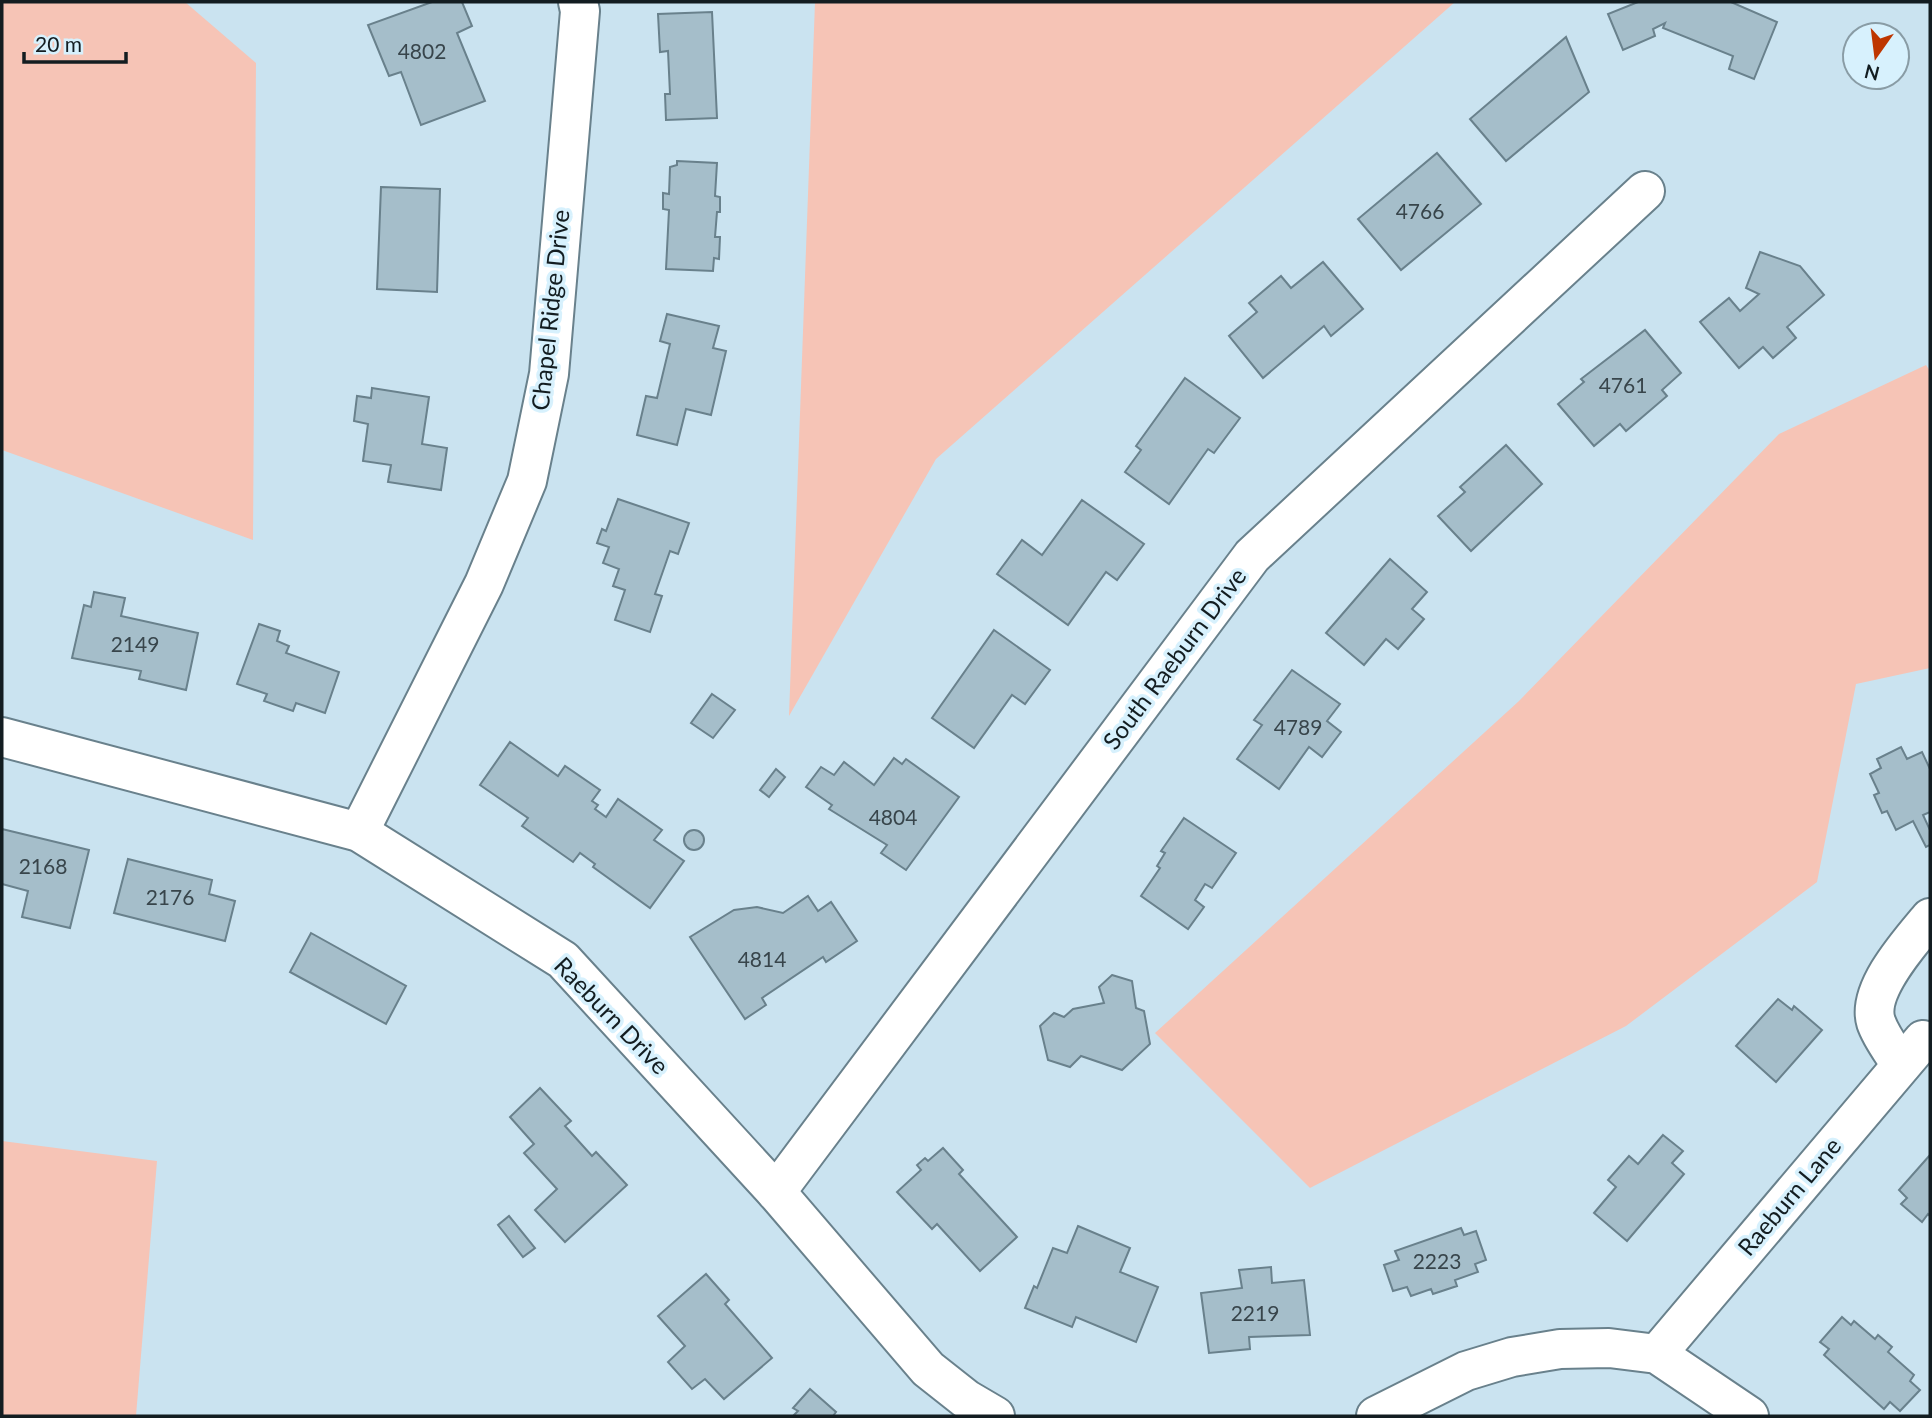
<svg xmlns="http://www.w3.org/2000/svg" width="1932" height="1418" font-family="Lato,sans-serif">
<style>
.green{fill:#f6c4b6}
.building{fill:#a5beca;stroke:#69818c;stroke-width:2}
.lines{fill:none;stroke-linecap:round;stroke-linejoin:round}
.minor-casing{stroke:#69818c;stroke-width:42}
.minor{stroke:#fff;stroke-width:38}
.labels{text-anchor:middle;stroke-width:7;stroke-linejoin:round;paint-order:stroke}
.number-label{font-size:21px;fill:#38454b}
.street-label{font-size:24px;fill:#131d21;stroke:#d7f1fd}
</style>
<rect width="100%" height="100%" fill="#cae3f0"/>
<g class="green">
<path d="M2,2H185L256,63L253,540L2,450Z"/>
<path d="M815,2H1455L936,459L789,716Z"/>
<path d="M1926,365L1930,371V668L1856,684L1817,882L1626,1026L1310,1188L1155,1033L1519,701L1779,434Z"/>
<path d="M2,1141L157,1161L136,1416H2Z"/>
</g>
<g class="building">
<path d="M432,2H462L472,26L457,33L485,101L421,125L401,72L389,76L368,25Z"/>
<path d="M1638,2H1731L1777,22L1754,79L1729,69L1733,56L1663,28L1665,23L1653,29L1655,36L1623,50L1608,14Z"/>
<path d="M712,12L717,118L666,120L665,94H670L668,51L660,52L658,14Z"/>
<path d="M1566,37L1589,92L1506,161L1470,119Z"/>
<path d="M1437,153L1481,204L1401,270L1358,219Z"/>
<path d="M677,161L717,163L715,196L720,197V212H717L715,237H720L719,259L714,258L713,271L666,269L669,210L663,209V193L669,194L670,167L677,165Z"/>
<path d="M381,187L440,189L437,292L377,289Z"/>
<path d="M1760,252L1800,266L1824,295L1787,327L1796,338L1773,358L1763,347L1739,368L1700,322L1729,298L1740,311L1759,294L1746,288Z"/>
<path d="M1323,262L1363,309L1331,336L1324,326L1263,378L1229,336L1257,312L1249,303L1281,276L1291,288Z"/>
<path d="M667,314L719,326L713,348L726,351L711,415L686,409L677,445L637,435L646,396L657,398L670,344L660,341Z"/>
<path d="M1645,330L1681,373L1662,390L1667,396L1626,431L1620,424L1594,446L1558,404L1584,382L1581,379Z"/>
<path d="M1185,378L1240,418L1214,453L1208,449L1169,504L1125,472L1141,450L1136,446Z"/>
<path d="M372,388L429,397L422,444L447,448L441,490L388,482L391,465L363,461L368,424L354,421L357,396L371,398Z"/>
<path d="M1506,445L1542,484L1471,551L1438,516L1465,492L1460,487Z"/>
<path d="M618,499L689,523L678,554L670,551L655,594L662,596L650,632L615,620L625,590L613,586L619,569L603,563L609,547L597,543L602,529L606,531Z"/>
<path d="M1082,500L1144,544L1117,580L1106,572L1068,625L997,574L1022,540L1042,555Z"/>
<path d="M1390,559L1427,592L1412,609L1424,619L1398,649L1386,639L1364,665L1326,633Z"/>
<path d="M94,592L125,598L121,616L198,633L186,690L139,679L141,671L72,658L84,605L91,607Z"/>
<path d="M259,624L280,631L277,641L289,646L286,653L339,672L325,713L296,703L293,711L264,701L267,694L237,684Z"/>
<path d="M994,630L1050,670L1025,704L1012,695L974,748L932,718Z"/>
<path d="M1292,670L1340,704L1327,721L1341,732L1322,757L1309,747L1279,789L1237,759L1262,725L1254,720Z"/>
<path d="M712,694L735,710L713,738L691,723Z"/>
<path d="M510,742L558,776L565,766L600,790L592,801L598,805L595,809L606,817L618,799L662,830L654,840L684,861L650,908L593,867L595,864L580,853L573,862L522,826L528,818L480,785Z"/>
<path d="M1901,747L1907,759L1922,752L1930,769V812L1923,815L1930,830V845L1926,847L1913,821L1896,830L1887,811L1882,813L1874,795L1879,793L1870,774L1881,768L1877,759Z"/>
<path d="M894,758L902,764L906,759L959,797L906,870L881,853L887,845L829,809L832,805L806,787L821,767L834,775L844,762L874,785Z"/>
<path d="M776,769L785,777L769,797L760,790Z"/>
<path d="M1184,818L1236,853L1212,888L1205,884L1195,900L1204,907L1188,929L1141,896L1160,868L1157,866L1165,853L1161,851Z"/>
<path d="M2,829L89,850L70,928L22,917L28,891L2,884Z"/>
<circle cx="694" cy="840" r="10"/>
<path d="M128,859L212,880L209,894L235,901L225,941L114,913Z"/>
<path d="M808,896L818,911L831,902L857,941L826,962L823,957L762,998L766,1005L745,1019L690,937L734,910L757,907L783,913Z"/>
<path d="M311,933L406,986L386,1024L290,972Z"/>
<path d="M1112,975L1132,981L1136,1008L1144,1011L1150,1044L1122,1070L1081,1056L1070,1067L1048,1060L1040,1026L1054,1013L1064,1017L1073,1009L1104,1003L1099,987Z"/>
<path d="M1778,999L1792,1010L1794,1006L1822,1030L1776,1082L1736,1046Z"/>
<path d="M540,1088L571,1121L565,1126L592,1156L596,1152L627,1185L565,1242L535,1210L557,1189L524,1153L534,1144L510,1117Z"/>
<path d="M1663,1135L1683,1151L1672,1163L1684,1174L1627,1241L1594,1213L1616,1187L1608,1180L1629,1156L1638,1164Z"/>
<path d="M943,1148L963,1170L959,1174L1017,1237L980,1271L937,1224L932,1229L897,1192L921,1170L917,1165L925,1158L928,1161Z"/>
<path d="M1930,1155V1216L1928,1214L1922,1222L1901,1204L1907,1198L1899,1190Z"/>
<path d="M509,1216L535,1248L523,1257L498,1225Z"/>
<path d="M1078,1226L1130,1248L1120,1272L1158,1287L1136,1342L1076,1317L1072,1327L1025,1308L1034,1286L1037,1288L1053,1248L1067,1253Z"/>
<path d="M1461,1228L1464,1235L1476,1231L1486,1260L1475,1264L1478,1272L1455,1280L1457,1286L1433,1294L1431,1289L1411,1296L1407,1287L1393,1291L1384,1265L1399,1260L1395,1251Z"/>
<path d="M1271,1267L1272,1283L1304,1280L1310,1335L1249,1337L1250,1349L1209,1353L1201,1293L1242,1288L1239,1270Z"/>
<path d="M706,1274L729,1300L725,1304L772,1358L724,1399L705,1379L692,1389L668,1362L685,1346L658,1316Z"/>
<path d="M1842,1317L1851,1325L1854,1321L1875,1339L1878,1335L1892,1347L1888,1352L1914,1375L1910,1381L1920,1390L1900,1411L1890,1402L1884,1409L1824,1355L1829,1349L1820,1342Z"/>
<path d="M810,1389L836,1412L833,1416H793L798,1411L793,1408Z"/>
</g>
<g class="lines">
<g class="minor-casing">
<g id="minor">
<path d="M2,737L359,832L563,960L776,1192L928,1369L966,1399L995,1416"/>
<path d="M359,832L484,584L527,481L549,374L580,11L578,2"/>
<path d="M1901,1065C1893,1052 1881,1037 1876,1022C1866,990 1911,941 1930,918"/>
<path d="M776,1192L1252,556L1645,191"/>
<path d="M1657,1354L1923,1040"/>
<path d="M1376,1416L1466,1371L1512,1357L1560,1349L1609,1348L1657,1354L1749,1416"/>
</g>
</g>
<use href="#minor" class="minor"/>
</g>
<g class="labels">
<g class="number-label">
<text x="422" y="59">4802</text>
<text x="1420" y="219">4766</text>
<text x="1623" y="393">4761</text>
<text x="135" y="652">2149</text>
<text x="1298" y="735">4789</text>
<text x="893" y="825">4804</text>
<text x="43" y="874">2168</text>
<text x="170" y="905">2176</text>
<text x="762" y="967">4814</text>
<text x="1437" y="1269">2223</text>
<text x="1255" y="1321">2219</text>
</g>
<g class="street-label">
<text transform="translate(551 310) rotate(-84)" y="8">Chapel Ridge Drive</text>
<text transform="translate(1175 659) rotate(-53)" y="8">South Raeburn Drive</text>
<text transform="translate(611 1016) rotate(46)" y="8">Raeburn Drive</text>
<text transform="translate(1790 1197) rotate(-50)" y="8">Raeburn Lane</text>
</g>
</g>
<rect width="1932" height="1418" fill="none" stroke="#131d21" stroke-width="7"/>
<g transform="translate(1876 56) rotate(194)"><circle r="33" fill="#d7f1fd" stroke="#899ca5" stroke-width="2"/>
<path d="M0-5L12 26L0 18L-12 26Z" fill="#be3600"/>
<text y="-10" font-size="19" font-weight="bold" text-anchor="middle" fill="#131d21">N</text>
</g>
<path d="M24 52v10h102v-10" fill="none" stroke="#131d21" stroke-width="3.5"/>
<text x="35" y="52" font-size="21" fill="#131d21" stroke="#d7f1fd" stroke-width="5" paint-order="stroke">20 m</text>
</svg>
